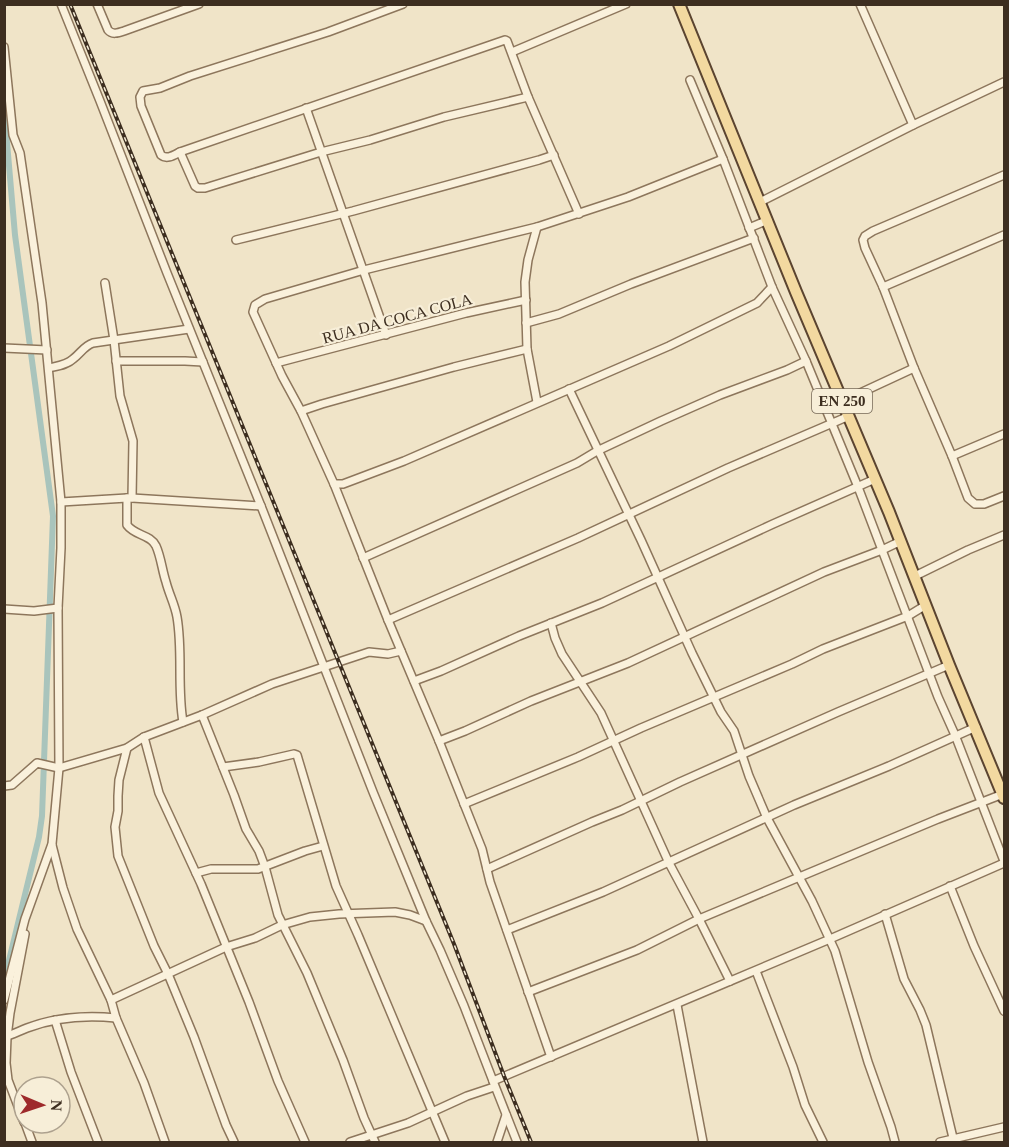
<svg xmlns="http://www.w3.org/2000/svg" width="1009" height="1147" font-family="Georgia,serif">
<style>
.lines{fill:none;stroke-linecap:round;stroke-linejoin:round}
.canal{stroke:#a9c4bc;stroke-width:6}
.street-casing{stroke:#8d765c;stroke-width:10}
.primary-casing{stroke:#5b4430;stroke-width:14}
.street{stroke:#faf1dc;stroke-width:7}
.primary{stroke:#f3d9a0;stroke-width:10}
.rail-casing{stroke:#3d2e20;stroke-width:4}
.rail{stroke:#f7eed8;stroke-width:1.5;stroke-dasharray:4.5;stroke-linecap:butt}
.labels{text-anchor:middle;stroke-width:4.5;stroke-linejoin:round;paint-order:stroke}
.shield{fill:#f7eed8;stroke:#756857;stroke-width:1.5}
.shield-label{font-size:15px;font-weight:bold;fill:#3d2e20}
.street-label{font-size:16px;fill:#3d2e20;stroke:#f7eed8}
</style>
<rect width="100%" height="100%" fill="#f0e4c8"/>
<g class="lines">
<path class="canal" d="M4,108L15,235L53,516L42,816L39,837L4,981"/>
<g class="street-casing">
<g id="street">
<path d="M61,4L100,101L167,273L261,506L373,792L426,921L440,950L464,1006L493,1081"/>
<path d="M97,4L108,30C112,35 118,33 124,31L199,4"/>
<path d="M403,4L328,32L190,76L160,88L143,91L140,97L141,106L161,155C167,160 174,155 180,152L195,186L198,188H205L321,152L370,140L444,117L528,97"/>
<path d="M860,4L913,125"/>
<path d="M4,47L13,135L20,153L42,303L61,502V548L58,608L59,768L52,844L25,919L4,1000"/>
<path d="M512,52L626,4"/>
<path d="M690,80L723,159L772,287L806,361L858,487L938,697L955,735L1004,861"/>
<path d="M306,108L386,335"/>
<path d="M180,152L505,40L507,41L528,97L579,214"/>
<path d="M1004,175L873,231L865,236L863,240L865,248L883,287L914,368L952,456L968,498L975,504H984L1004,496"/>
<path d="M760,202L913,125L1004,82"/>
<path d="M749,228L768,220"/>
<path d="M236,240L353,211L539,160L554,155"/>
<path d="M105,283L114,340L120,396L133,441L132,498H127V525C135,536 150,534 156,546C161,557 162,570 166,582C169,594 175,605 177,617C183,652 177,687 183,722"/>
<path d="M883,287L1004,235"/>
<path d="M526,323L559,314L631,284L754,238"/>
<path d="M4,348L47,350"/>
<path d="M116,361H185L203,362"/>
<path d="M276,363L466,313L526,300"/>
<path d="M49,368C57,366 67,365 73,359C81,353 84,346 93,343L189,329"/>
<path d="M569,389L641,540L692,653L721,712L734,731L749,776L767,818L812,901L835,951L868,1062L891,1127L895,1142"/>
<path d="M843,401L914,368"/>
<path d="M537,402L527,349L525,282L528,260L537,227"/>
<path d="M301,411L322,404L454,367L527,349"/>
<path d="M952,456L1004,434"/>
<path d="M334,484H343L404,461L669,346L757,303L772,287"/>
<path d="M132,498L261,506"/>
<path d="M61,502L127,498"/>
<path d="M363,558L577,463L597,451L661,421L720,395L787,370L806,361"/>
<path d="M915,576L968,550L1004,535"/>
<path d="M4,609L34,611L58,608"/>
<path d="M388,620L578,538L728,468L849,416"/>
<path d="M551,623L555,638L562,654L601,713L669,863L699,919L730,981"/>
<path d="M414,681L441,671L519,636L602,603L773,524L875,479"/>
<path d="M202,715L234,795L246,829L259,851L265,867L278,915L307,973L343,1060L364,1118L375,1142"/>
<path d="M144,737L159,793L201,884L249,1002L278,1081L305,1142"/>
<path d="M439,741L465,731L531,701L628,663L824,572L882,550L901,541"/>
<path d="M127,748L119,780L118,796V811L115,827L118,856L154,946L168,974L194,1037L226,1125L234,1142"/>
<path d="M223,767L259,762L294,754L297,755L336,886L358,935L445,1142"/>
<path d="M4,786L12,785L37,763L59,768L127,748L144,737L202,715L272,684L369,652L388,654L401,651"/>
<path d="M464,804L578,757L641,728L792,664L823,649L908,616L926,605"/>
<path d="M52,845L63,888L77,929L111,1000L116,1018L144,1083L165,1142"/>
<path d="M487,869L592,822L622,810L680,782L838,712L949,665"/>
<path d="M196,873L211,869H258L305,851L323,846"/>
<path d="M950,886L974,946L1004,1011"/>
<path d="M885,914L904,979L920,1010L926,1025L954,1142"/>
<path d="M507,930L603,892L794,805L889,766L976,727"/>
<path d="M756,971L793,1067L805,1105L823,1142"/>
<path d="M528,992L637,950L699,919L938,819L1003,794"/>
<path d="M111,1000L226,947L255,938L282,925L310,917L339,914L395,912L410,915L426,921"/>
<path d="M677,1005L703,1142"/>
<path d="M55,1020L71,1072L98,1142"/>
<path d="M4,1037C12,1035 19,1031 27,1028C56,1017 86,1015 116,1018"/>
<path d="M551,1057L490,882L482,849L439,741L388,620L334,484L301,411L282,376L253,312L255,305L265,299L364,270L537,227L628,197L723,159"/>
<path d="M24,1122L8,1080L6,1063L7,1037L10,1013L25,934"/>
<path d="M25,1123L32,1142"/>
<path d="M350,1142L408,1123L467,1096L494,1087"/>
<path d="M497,1142L506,1115"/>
<path d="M517,1142L493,1081L830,939L1004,863"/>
<path d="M940,1142L1004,1127"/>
</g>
</g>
<g class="primary-casing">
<path id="primary" d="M679,4L796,292L889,512L949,665L1004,798"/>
</g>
<use href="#street" class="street"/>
<use href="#primary" class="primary"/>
<g class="rail-casing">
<path id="rail" d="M70,4L454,944L504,1076L531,1142"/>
</g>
<use href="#rail" class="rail"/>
</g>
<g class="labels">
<rect class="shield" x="812" y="389" width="60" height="24" rx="4.5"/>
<g class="shield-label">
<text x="842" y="406">EN 250</text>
</g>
<g class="street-label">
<text transform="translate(397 318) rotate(-15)" y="6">RUA DA COCA COLA</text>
</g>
</g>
<rect width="1009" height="1147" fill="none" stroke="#3d2e20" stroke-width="12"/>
<g transform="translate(42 1105) rotate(92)"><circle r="28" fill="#f7eed8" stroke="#ada18e" stroke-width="1.5"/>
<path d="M0-4.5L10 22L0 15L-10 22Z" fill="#9e2a2b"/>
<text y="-9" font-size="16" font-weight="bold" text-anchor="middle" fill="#3d2e20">N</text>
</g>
</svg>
